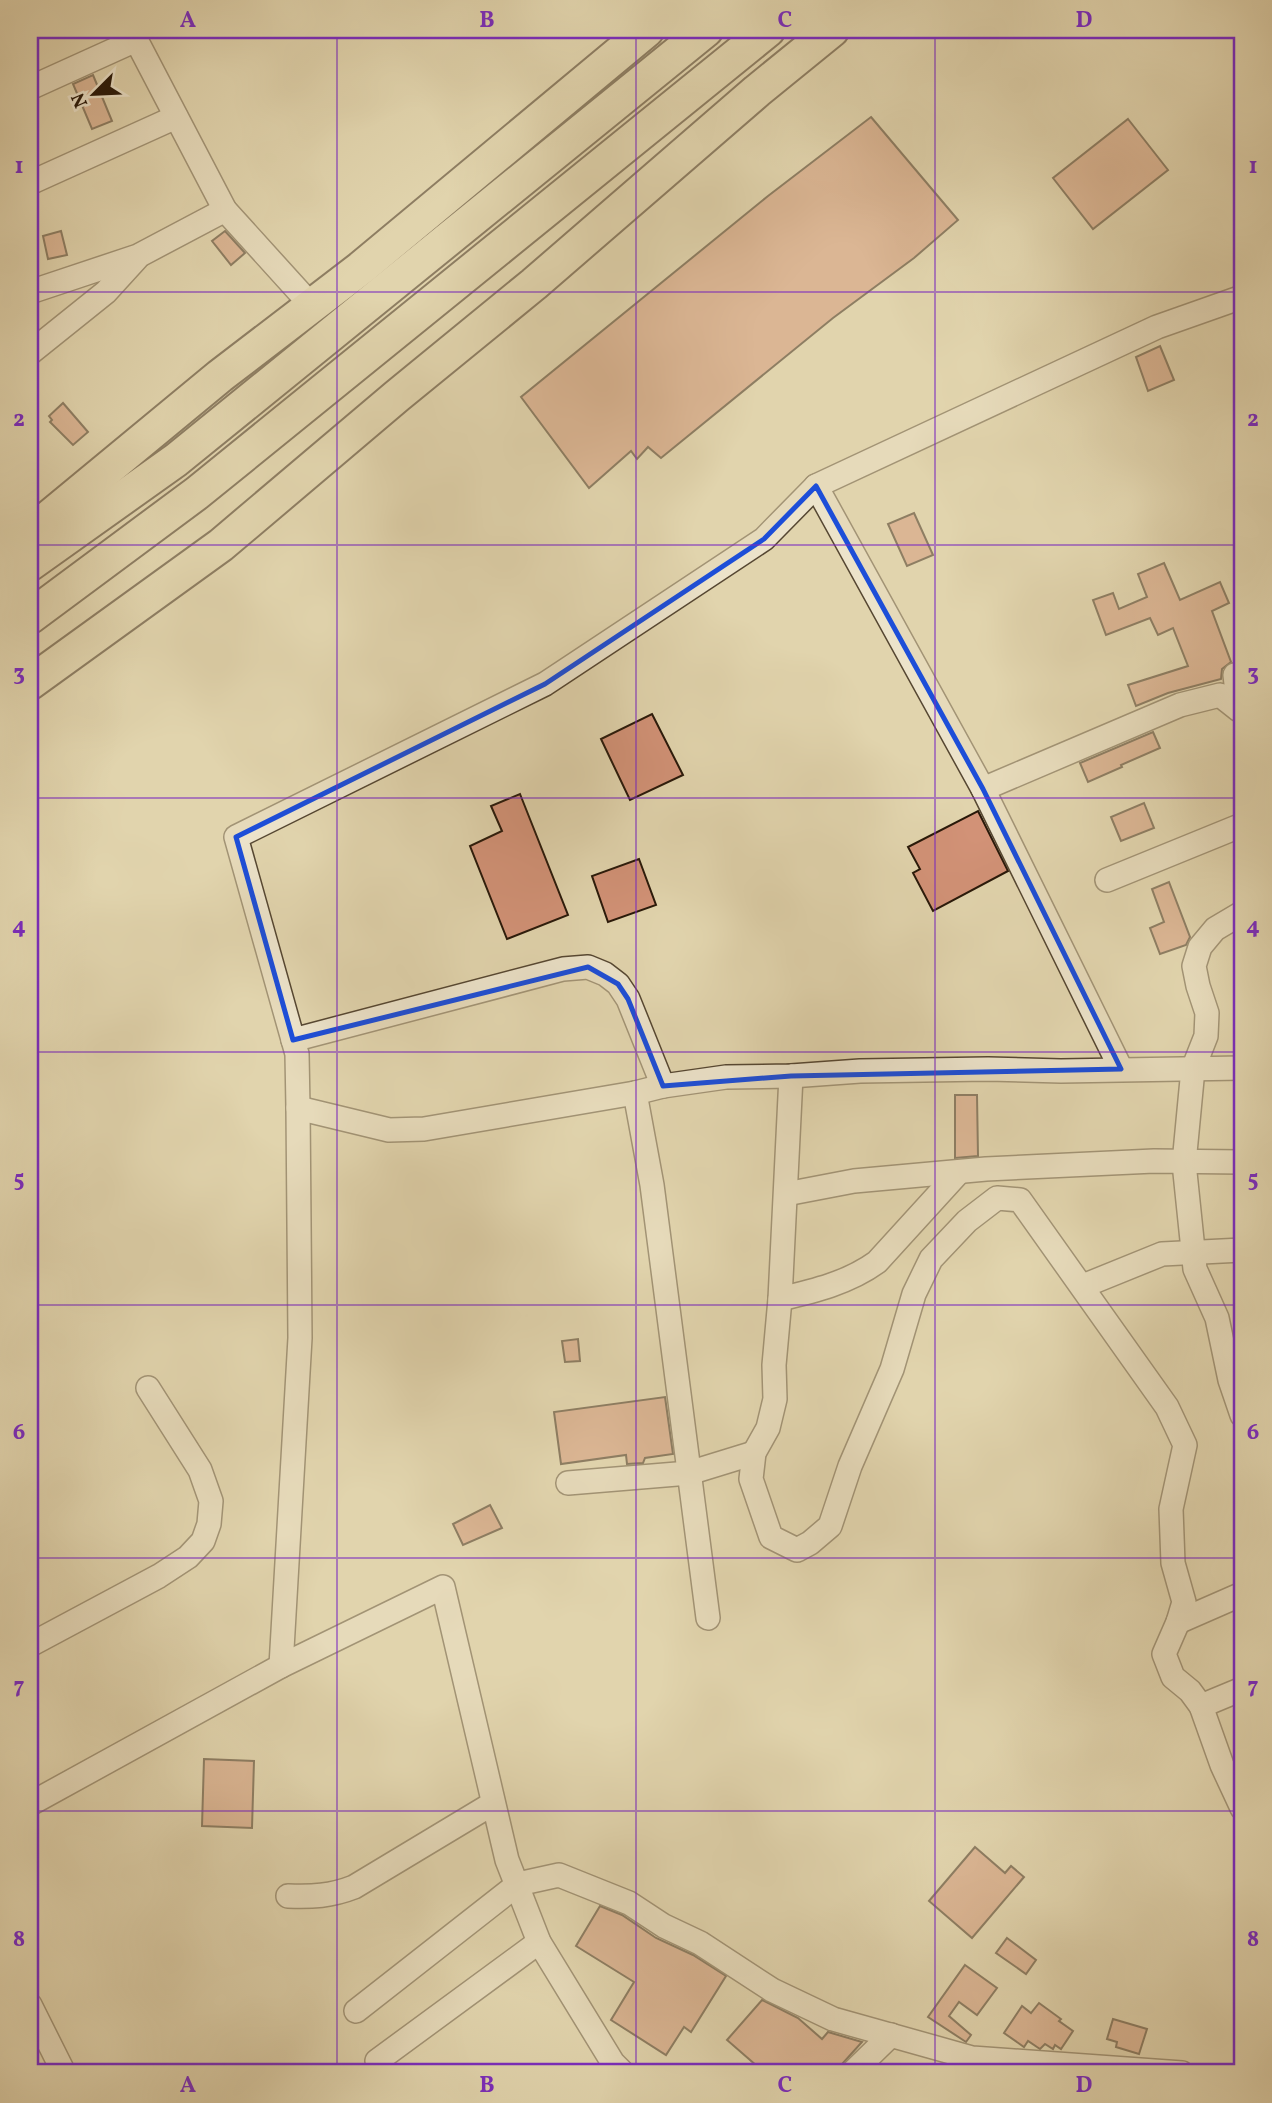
<svg xmlns="http://www.w3.org/2000/svg" width="1272" height="2103" font-family="Vollkorn,serif">
<style>
.building{fill:#d29277;stroke:#281809;stroke-width:2}
.lines{fill:none;stroke-linecap:round;stroke-linejoin:round}
.minor-casing{stroke:#564732;stroke-width:26}
.highway-casing{stroke:#281809;stroke-width:37}
.minor{stroke:#ece3ca;stroke-width:23}
.highway{stroke:#e1d4ad;stroke-width:33}
.marked{fill:none;stroke:#1d4ed8;stroke-width:5;stroke-linejoin:round}
.grid{fill:none;stroke:#7b2cbf;stroke-width:2;stroke-opacity:0.55}
.neatline{fill:none;stroke:#7b2cbf;stroke-width:2.5}
.grid-label{font-size:23px;text-anchor:middle;font-weight:bold;fill:#7b2cbf}
</style>
<rect width="100%" height="100%" fill="#e1d4ad"/>
<filter id="stains"><feTurbulence type="fractalNoise" baseFrequency=".00286" numOctaves="4"/><feColorMatrix values="0 0 0 0 .2 0 0 0 0 .09 0 0 0 0 .02 0 0 0 .5 -.17"/></filter>
<radialGradient id="worn" r=".72"><stop offset=".6" stop-color="#630" stop-opacity="0"/><stop offset="1" stop-color="#630" stop-opacity=".3"/></radialGradient>
<g class="building">
<path d="M93,75L112,121L92,129L73,84Z"/>
<path d="M871,117L958,220L914,258L833,318L661,458L648,447L637,459L631,451L589,488L521,397L768,196Z"/>
<path d="M1128,119L1168,170L1093,229L1053,178Z"/>
<path d="M61,231L67,255L48,259L43,236Z"/>
<path d="M225,231L245,253L231,265L212,241Z"/>
<path d="M1160,346L1174,380L1148,391L1136,357Z"/>
<path d="M63,403L88,432L73,445L50,422L52,420L49,416Z"/>
<path d="M914,513L933,555L907,566L888,524Z"/>
<path d="M1164,563L1180,600L1220,582L1229,603L1212,611L1231,662L1222,669L1221,679L1168,693L1136,706L1128,685L1188,666L1173,628L1158,635L1150,618L1106,635L1093,600L1113,593L1119,609L1147,597L1138,574Z"/>
<path d="M652,714L683,775L630,800L601,739Z"/>
<path d="M1153,732L1160,748L1121,765L1122,767L1088,782L1080,763Z"/>
<path d="M520,794L568,915L507,939L470,846L502,831L491,806Z"/>
<path d="M1144,803L1154,828L1121,841L1111,817Z"/>
<path d="M978,811L1008,871L933,911L913,873L920,869L908,847Z"/>
<path d="M639,859L656,905L608,922L592,876Z"/>
<path d="M1169,882L1190,937L1186,945L1160,954L1150,928L1164,922L1152,889Z"/>
<path d="M955,1095H977L978,1156L955,1158Z"/>
<path d="M578,1339L580,1361L565,1362L562,1341Z"/>
<path d="M665,1397L673,1454L645,1458L643,1463L627,1464L626,1455L561,1464L554,1412Z"/>
<path d="M490,1505L502,1528L463,1545L453,1524Z"/>
<path d="M204,1759L254,1761L252,1828L202,1826Z"/>
<path d="M975,1847L1005,1873L1011,1866L1024,1877L972,1938L929,1901Z"/>
<path d="M600,1906L622,1915L656,1938L693,1955L726,1976L691,2032L684,2027L666,2055L611,2020L634,1982L576,1946Z"/>
<path d="M1007,1938L1036,1960L1026,1974L996,1953Z"/>
<path d="M965,1965L997,1988L977,2015L959,2002L949,2016L971,2035L966,2042L928,2017Z"/>
<path d="M762,2000L798,2018L822,2039L828,2032L862,2042L834,2073H765L727,2040Z"/>
<path d="M1039,2003L1061,2019L1059,2021L1073,2031L1061,2049L1055,2045L1053,2049L1045,2044L1040,2049L1028,2041L1024,2047L1004,2033L1022,2006L1031,2013Z"/>
<path d="M1113,2019L1147,2029L1139,2054L1116,2047L1117,2042L1107,2039Z"/>
</g>
<g class="lines">
<g class="minor-casing">
<g id="minor">
<path d="M131,30L225,210L312,306"/>
<path d="M30,88L136,40"/>
<path d="M30,183L176,117"/>
<path d="M30,292L138,256L225,210"/>
<path d="M30,353L106,292L137,258"/>
<path d="M816,486L983,789L1121,1069"/>
<path d="M983,789L1180,705L1220,695L1239,710L1235,675L1242,695"/>
<path d="M1107,880L1242,825"/>
<path d="M1242,913L1215,929L1200,947L1194,966L1198,986L1207,1013L1206,1036L1193,1069L1184,1163L1195,1269L1217,1318L1230,1380L1242,1415"/>
<path d="M293,1040L563,969L588,967L605,974L618,984L628,999L663,1086"/>
<path d="M791,1076L780,1299L774,1365L775,1399L768,1428L754,1453L751,1479L771,1537L797,1550L810,1543L830,1526L850,1466L892,1369L914,1294L931,1259L967,1221L997,1198L1020,1200L1167,1407L1185,1445L1171,1509L1173,1563L1184,1602L1178,1622L1164,1654L1173,1677L1190,1691L1201,1706L1222,1765L1242,1808"/>
<path d="M635,1093L652,1185L708,1618"/>
<path d="M298,1108L297,1054L236,837L545,684L764,539L816,486L1157,327L1242,297"/>
<path d="M786,1194L854,1181L986,1169L1154,1161L1242,1162"/>
<path d="M1083,1286L1162,1254L1242,1250"/>
<path d="M780,1299C814,1291 848,1283 877,1262L959,1172"/>
<path d="M568,1483L689,1473L754,1453"/>
<path d="M1178,1622L1242,1594"/>
<path d="M30,1645L159,1576L188,1557L203,1541L209,1524L211,1501L200,1470L148,1388"/>
<path d="M281,1666L443,1587L507,1860L539,1942L613,2063L623,2073"/>
<path d="M1201,1706L1242,1689"/>
<path d="M30,1804L281,1666L300,1338L298,1108L389,1130L424,1129L635,1093L663,1086L726,1077L791,1076L860,1071L988,1069L1061,1071L1242,1068"/>
<path d="M288,1896C312,1897 331,1896 354,1887L492,1804"/>
<path d="M30,2005L64,2073"/>
<path d="M356,2011L518,1884L559,1875L629,1903L664,1926L700,1943L772,1990L833,2019L972,2058L1182,2073"/>
<path d="M377,2061L539,1942"/>
<path d="M852,2073L891,2035"/>
</g>
</g>
<g class="highway-casing">
<g id="highway">
<path d="M30,533L220,376L361,268L647,30"/>
<path d="M30,564L176,460L706,30"/>
<path d="M30,617L197,493L768,30"/>
<path d="M30,683L221,545L397,396L534,284L757,91L832,30"/>
</g>
</g>
<use href="#minor" class="minor"/>
<use href="#highway" class="highway"/>
</g>
<path d="M0 0H1272V2103H0ZM816,486L983,789L1121,1069L791,1076L663,1086L628,999L618,984L588,967L293,1040L236,837L545,684L764,539Z" fill="#e1d4ad" fill-opacity=".55" fill-rule="evenodd"/>
<path class="marked" d="M816,486L983,789L1121,1069L791,1076L663,1086L628,999L618,984L588,967L293,1040L236,837L545,684L764,539Z"/>
<path class="grid" d="M337,30V2073M636,30V2073M935,30V2073M30,292H1242M30,545H1242M30,798H1242M30,1052H1242M30,1305H1242M30,1558H1242M30,1811H1242"/>
<rect width="1272" height="2103" fill="none" stroke="#e1d4ad" stroke-width="77"/>
<g transform="translate(94 94) rotate(246)" stroke="#ece3ca" stroke-width="5" paint-order="stroke">
<path d="M0-5L12 26L0 18L-12 26Z" fill="#281809"/>
<text y="-10" font-size="19" font-weight="bold" text-anchor="middle" fill="#281809">N</text>
</g>
<rect x="38" y="38" width="1196" height="2026" class="neatline"/>
<g class="grid-label">
<text x="188" y="27">A</text>
<text x="487" y="27">B</text>
<text x="785" y="27">C</text>
<text x="1084" y="27">D</text>
<text x="19" y="173">1</text>
<text x="1253" y="173">1</text>
<text x="19" y="426">2</text>
<text x="1253" y="426">2</text>
<text x="19" y="680">3</text>
<text x="1253" y="680">3</text>
<text x="19" y="933">4</text>
<text x="1253" y="933">4</text>
<text x="19" y="1186">5</text>
<text x="1253" y="1186">5</text>
<text x="19" y="1439">6</text>
<text x="1253" y="1439">6</text>
<text x="19" y="1693">7</text>
<text x="1253" y="1693">7</text>
<text x="19" y="1946">8</text>
<text x="1253" y="1946">8</text>
<text x="188" y="2092">A</text>
<text x="487" y="2092">B</text>
<text x="785" y="2092">C</text>
<text x="1084" y="2092">D</text>
</g>
<rect width="100%" height="100%" filter="url(#stains)"/>
<rect width="100%" height="100%" fill="url(#worn)"/>
</svg>
